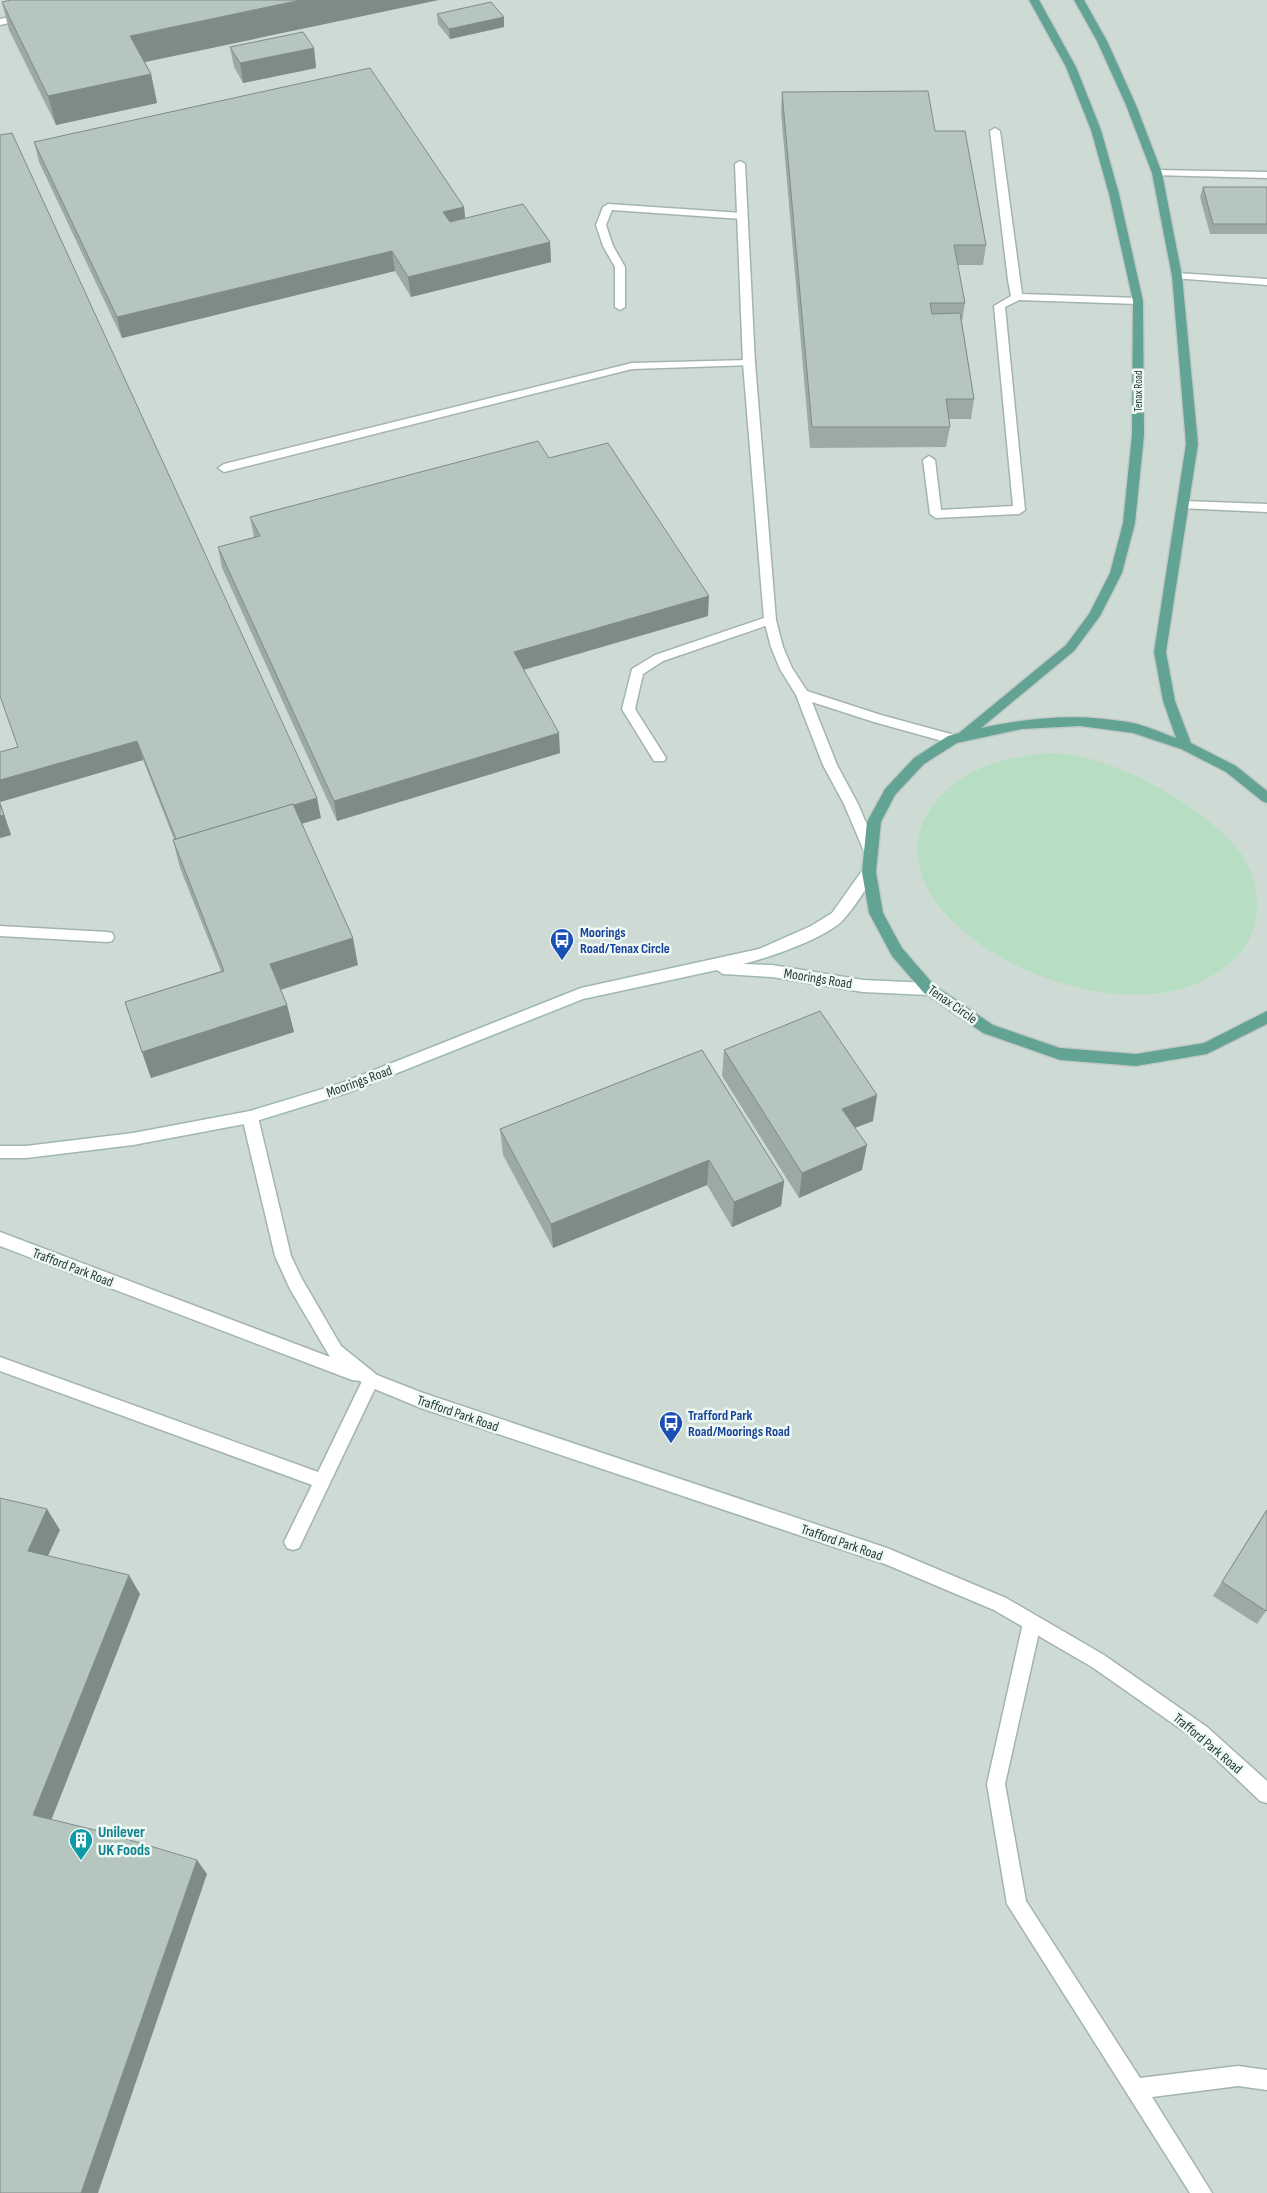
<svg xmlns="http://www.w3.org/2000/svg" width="1267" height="2193" font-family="'Sofia Sans Condensed',sans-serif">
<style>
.built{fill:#cedbd5}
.green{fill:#b7dec2}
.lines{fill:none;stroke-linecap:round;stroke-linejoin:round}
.lane-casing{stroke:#a3b4ae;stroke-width:3}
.street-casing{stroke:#a3b4ae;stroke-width:3}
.secondary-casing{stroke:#9eb8af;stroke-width:3}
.primary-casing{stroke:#c1c9c6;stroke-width:3}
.lane{fill:#fff;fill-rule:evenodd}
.street{fill:#fff;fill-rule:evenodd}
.secondary{fill:#fff;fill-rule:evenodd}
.primary{fill:#62a394;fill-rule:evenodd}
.wall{fill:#9caaa4}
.shaded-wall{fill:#7f8b86}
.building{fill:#b5c6bf;stroke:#7f8b86}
.labels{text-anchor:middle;stroke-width:5;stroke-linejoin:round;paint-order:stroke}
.far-street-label{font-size:11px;fill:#203d35;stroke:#f0f8f4}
.transit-label{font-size:14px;font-weight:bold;fill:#164399;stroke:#f0f8f4;text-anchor:start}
.street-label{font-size:14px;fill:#203d35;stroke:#f0f8f4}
.near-culture-label{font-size:16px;font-weight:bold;fill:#0d838f;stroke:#f0f8f4;text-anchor:start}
</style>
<rect width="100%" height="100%" fill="#e0ece7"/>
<rect class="built" x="0" y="0" width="1267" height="2193"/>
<path class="green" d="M1036,754C1045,754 1055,753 1064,754C1119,759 1206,808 1240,852C1259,878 1264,919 1245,946C1154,1073 845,925 933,805C959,771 996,760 1036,754Z"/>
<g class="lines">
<g class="lane-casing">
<g id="lane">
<path d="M24,14L27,15V19L0,25V19Z"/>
<path d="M995,128L1000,131L1022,294L1138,298L1143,301L1138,304L1019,300L1005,307L1025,510L1019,514L936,518L930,514L923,460L929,456L935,460L941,510L1013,506L994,306L1011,296L1008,280L990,131Z"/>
<path d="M1157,170L1267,172V178L1153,175V171Z"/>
<path d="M608,204L742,213L747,216L742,219L612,210L606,225L613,246L625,267V307L620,310L615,307V267L603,246L596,225L603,207Z"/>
<path d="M1177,273L1267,279V285L1173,278L1172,276L1173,274Z"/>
<path d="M749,360L755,363L753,365L632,369L224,472L218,468L224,464L632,363Z"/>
<path d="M1183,501L1267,504V512L1179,508L1177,505Z"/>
<path d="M770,616L774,617L776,620L774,623L663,661L643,674L635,709L666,758L664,761H654L622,709L632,669L655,655Z"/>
<path d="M0,926L107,932L112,933L114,937L112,941L107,942L0,936Z"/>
<path d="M0,1357L318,1472L365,1375L371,1373L377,1375L379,1380L299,1548L293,1550L287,1548L284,1542L312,1485L0,1371Z"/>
<path d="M1032,1614L1038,1617L1041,1623L1005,1784L1026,1901L1140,2078L1238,2066L1267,2070V2090L1238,2086L1152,2097L1212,2193H1190L1007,1904L987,1784L1023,1623L1026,1617Z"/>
</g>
</g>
<g class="street-casing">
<g id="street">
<path d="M740,161L745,164L755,363L776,620L783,647L792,668L807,691L881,715L958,736L960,739L958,742L953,744L874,722L812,702L837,765L858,804L877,849L875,853H865L863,849L844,804L823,765L796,695L780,669L771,647L764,620L743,363L735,164Z"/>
<path d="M250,1111L255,1113L258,1117L291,1256L302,1279L341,1346L377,1375L423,1393L887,1548L1006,1598L1104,1655L1207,1727L1267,1781V1803L1260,1801L1195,1739L1092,1667L994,1610L885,1564L421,1408L365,1385L360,1381L352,1380L0,1246V1232L330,1357L290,1289L275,1256L242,1117L245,1113Z"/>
</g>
</g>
<g class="secondary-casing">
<path id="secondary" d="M869,867L874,868L876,872C868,886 854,908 843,920C826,938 768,958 743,964L772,965L863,980L929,983L934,985L936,989L934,993L929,995L863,992L772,977L723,974L717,970L583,999L347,1093L250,1123L133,1145L26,1158H0V1146H26L133,1133L250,1111L339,1084L581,988L759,949L811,926L832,913L864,868Z"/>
</g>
<g class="primary-casing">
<path id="primary" d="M1029,0H1039L1076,67L1101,130L1119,194L1143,301L1144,435L1135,523L1122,573L1100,616L1074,651L981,728C1034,717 1078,713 1133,723C1147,726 1162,733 1176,738L1163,701L1154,652L1186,444L1172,276L1152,173L1126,105L1097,41L1074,0H1084L1107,41L1136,105L1162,173L1182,276L1198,444L1166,652L1175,701L1191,743L1236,766L1267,791V803L1262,801L1226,772L1181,749L1133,733L1080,726L1022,729L957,743L924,764L895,795L881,822L876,872L883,913L902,948L934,985L993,1025L1060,1048L1136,1054L1204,1043L1267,1011V1024L1207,1054L1136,1066L1060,1060L983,1033L924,993L892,956L869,913L862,872L867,822L885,789L914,758L948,736L959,733L1066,645L1089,614L1110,573L1123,523L1132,435L1133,301L1109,194L1091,130L1066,67Z"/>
</g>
<use href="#lane" class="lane"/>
<use href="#street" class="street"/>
<use href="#secondary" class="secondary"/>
<use href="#primary" class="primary"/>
</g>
<g class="wall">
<path d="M2,2L145,62L151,74L157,103L56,125L9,30Z"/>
<path d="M437,14L504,27L450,39L438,24Z"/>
<path d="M230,47L314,48L316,68L243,83L234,67Z"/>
<path d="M782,92L935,131L986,245L983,265H958L965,303L962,322L974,399L971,419H949L950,427L946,447L810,448L781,112Z"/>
<path d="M0,135L321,818L302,823L358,965L281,989L287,1005L294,1032L151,1078L125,1002L221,971L180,868L173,840L174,839L143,760L0,802L11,835L0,838V752L18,747Z"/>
<path d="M34,142L464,207L465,218L550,242L551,262L411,297L395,271L122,338L39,162Z"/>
<path d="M1203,187H1267V234H1210L1200,197Z"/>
<path d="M549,458L708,616L524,670L560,753L337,821L222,568L218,547L254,537L250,517Z"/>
<path d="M702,1050L784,1181L781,1206L732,1227L707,1185L553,1248L503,1155L500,1129Z"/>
<path d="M724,1050L873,1121L855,1128L862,1170L799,1198L722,1076Z"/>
<path d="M1267,1509L1266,1611L1257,1624L1213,1596Z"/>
</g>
<g class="shaded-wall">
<path d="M301,0H439L136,64L130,36Z"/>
<path d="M504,17V27L450,39L449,29Z"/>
<path d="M314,48L316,68L243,83L240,63Z"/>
<path d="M151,74L157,103L56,125L48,96Z"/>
<path d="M464,207L466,228L445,233L443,212Z"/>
<path d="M550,242L551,262L411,297L408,277Z"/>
<path d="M392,251L395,271L122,338L117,317Z"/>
<path d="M709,596L708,616L515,672L514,652Z"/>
<path d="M559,733L560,753L337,821L334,801Z"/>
<path d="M137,741L143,760L0,802L11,835L0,838V780Z"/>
<path d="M317,798L321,818L182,860L177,841Z"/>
<path d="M353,938L358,965L277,991L270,964Z"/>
<path d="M287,1005L294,1032L151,1078L142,1052Z"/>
<path d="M877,1095L873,1121L838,1134L842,1109Z"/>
<path d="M867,1145L862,1170L799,1198L802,1173Z"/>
<path d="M709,1160L707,1185L553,1248L551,1224Z"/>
<path d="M784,1181L781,1206L732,1227L734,1202Z"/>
<path d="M47,1509L60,1530L41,1571L28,1551Z"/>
<path d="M129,1575L140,1594L47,1831L33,1815Z"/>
<path d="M197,1860L207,1874L98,2193H81Z"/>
</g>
<g class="building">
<path d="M11,0H301L130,36L151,74L48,96L2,2Z"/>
<path d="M491,2L504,17L449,29L437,14Z"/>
<path d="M303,32L314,48L240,63L230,47Z"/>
<path d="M370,68L464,207L443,212L450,222L523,204L550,242L408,277L392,251L117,317L34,142Z"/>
<path d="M928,91L935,131H965L986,245H954L965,303H930L932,314L960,313L974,399H946L950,427H812L782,92Z"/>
<path d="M12,133L317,798L294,805L293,804L176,839L137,741L0,780V752L18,747L0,696V135Z"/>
<path d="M1203,187H1267V224H1213Z"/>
<path d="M538,441L549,458L608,443L709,596L514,652L559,733L334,801L218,547L260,536L250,517Z"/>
<path d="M0,804L4,815L0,816Z"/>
<path d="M293,804L353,938L270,964L287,1005L142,1052L125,1002L224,971L173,840Z"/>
<path d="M820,1011L877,1095L842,1109L867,1145L802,1173L724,1050Z"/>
<path d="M702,1050L784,1181L734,1202L709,1160L551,1224L500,1129Z"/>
<path d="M0,1498L47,1509L28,1551L129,1575L33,1815L103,1832L197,1860L81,2193H0Z"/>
<path d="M1267,1510V1610L1266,1611L1222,1582Z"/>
</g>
<defs>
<g id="bus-pin" transform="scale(1.25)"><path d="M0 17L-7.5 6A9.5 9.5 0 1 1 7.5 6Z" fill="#1a4fb4" stroke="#f0f8f4"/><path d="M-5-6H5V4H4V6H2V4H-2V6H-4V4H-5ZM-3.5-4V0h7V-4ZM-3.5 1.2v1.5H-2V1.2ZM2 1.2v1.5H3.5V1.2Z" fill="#fff"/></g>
<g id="building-pin" transform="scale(1.25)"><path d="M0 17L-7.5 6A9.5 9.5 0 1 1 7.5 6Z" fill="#0f9aa8" stroke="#f0f8f4"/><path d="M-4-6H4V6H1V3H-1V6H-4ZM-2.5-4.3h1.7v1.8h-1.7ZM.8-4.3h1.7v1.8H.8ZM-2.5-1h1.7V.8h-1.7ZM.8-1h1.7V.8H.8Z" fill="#fff"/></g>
</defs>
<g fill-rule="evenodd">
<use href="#bus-pin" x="562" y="940"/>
<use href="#bus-pin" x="671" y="1423"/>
<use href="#building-pin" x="81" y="1840"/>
</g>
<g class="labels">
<g class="far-street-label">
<text transform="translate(1138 391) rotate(-90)" y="4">Tenax Road</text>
</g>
<g class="transit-label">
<text x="580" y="937">Moorings<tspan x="580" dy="16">Road/Tenax Circle</tspan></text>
<text x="688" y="1420">Trafford Park<tspan x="688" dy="16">Road/Moorings Road</tspan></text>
</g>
<g class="street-label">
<text transform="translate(818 978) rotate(9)" y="5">Moorings Road</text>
<text transform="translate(953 1004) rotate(35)" y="5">Tenax Circle</text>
<text transform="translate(359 1081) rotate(-20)" y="5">Moorings Road</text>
<text transform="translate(73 1267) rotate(21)" y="5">Trafford Park Road</text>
<text transform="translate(458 1413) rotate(19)" y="5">Trafford Park Road</text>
<text transform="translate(842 1542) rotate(19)" y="5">Trafford Park Road</text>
<text transform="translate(1208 1743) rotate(40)" y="5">Trafford Park Road</text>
</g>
<g class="near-culture-label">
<text x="98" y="1837">Unilever<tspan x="98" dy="18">UK Foods</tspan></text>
</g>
</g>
</svg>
